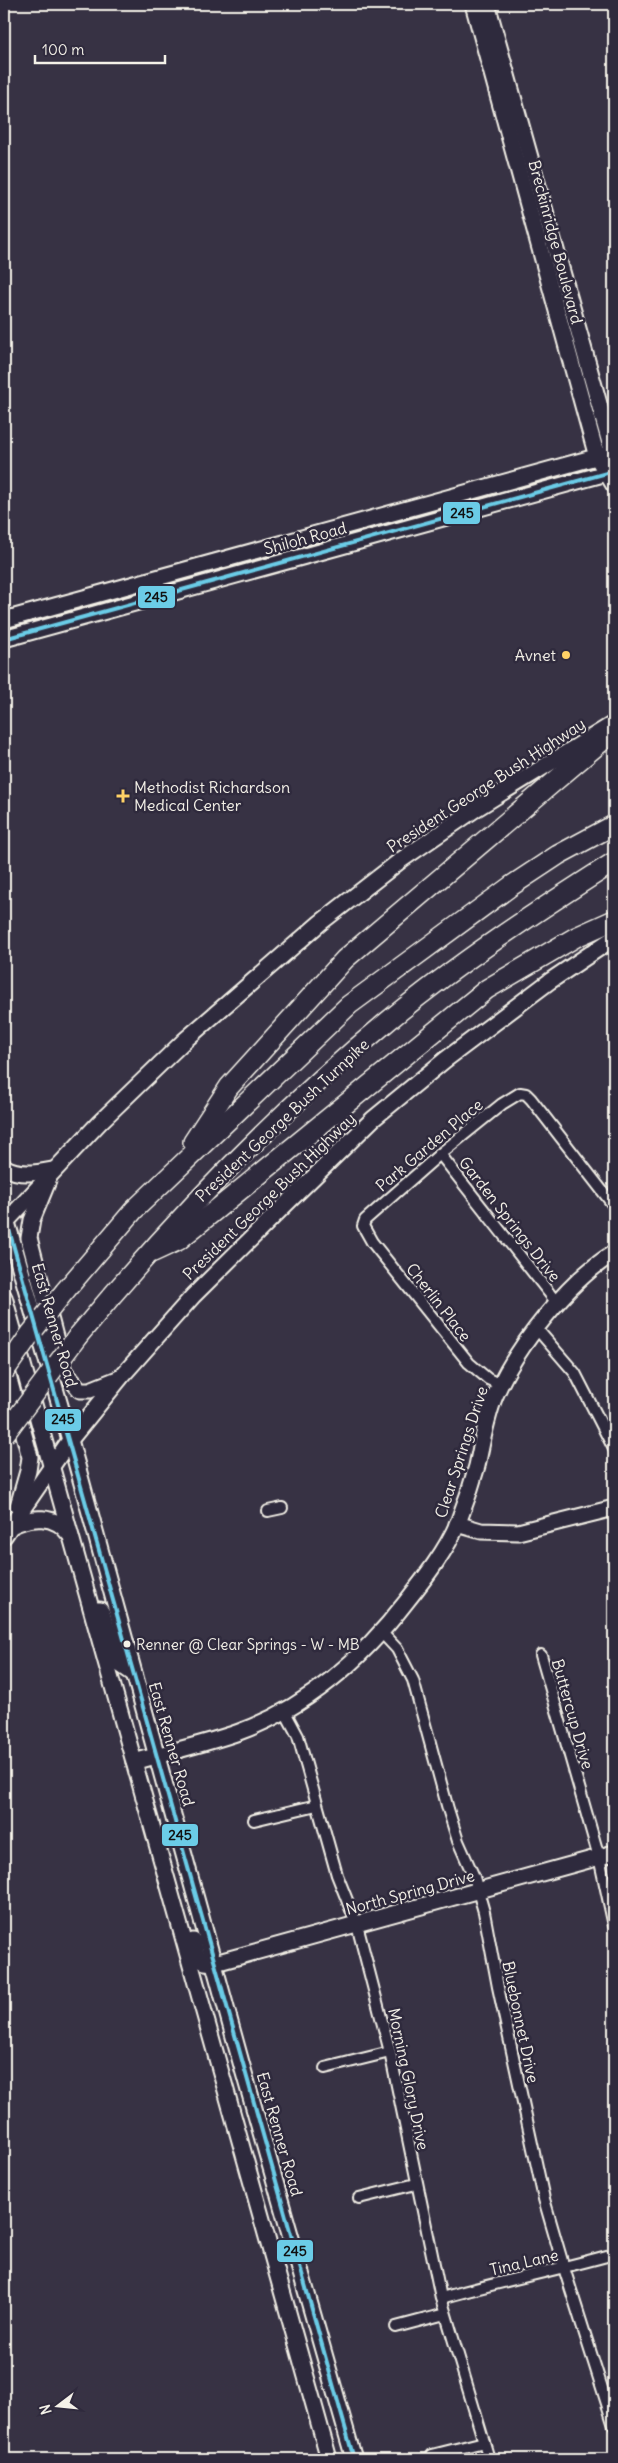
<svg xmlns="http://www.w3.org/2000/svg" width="618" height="2463" font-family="Delius,sans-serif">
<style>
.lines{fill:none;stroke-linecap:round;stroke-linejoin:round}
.street-casing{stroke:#f4f1e8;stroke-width:14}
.secondary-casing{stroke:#f4f1e8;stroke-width:19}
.highway-casing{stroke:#f4f1e8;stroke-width:22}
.street{stroke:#2f2a3d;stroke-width:10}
.secondary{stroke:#2f2a3d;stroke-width:15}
.highway{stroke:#2f2a3d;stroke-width:19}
.highway-bridge-casing{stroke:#f4f1e8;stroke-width:22;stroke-linecap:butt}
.highway-bridge{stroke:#2f2a3d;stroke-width:19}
.bus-1-casing{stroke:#2f2a3d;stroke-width:8}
.bus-1{stroke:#6bcce7;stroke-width:4}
.poi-dot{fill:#ffd166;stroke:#2f2a3d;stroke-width:2}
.bus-dot{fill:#f4f1e8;stroke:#2f2a3d;stroke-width:2}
.labels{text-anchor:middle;stroke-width:5;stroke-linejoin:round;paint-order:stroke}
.bus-label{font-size:15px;fill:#f4f1e8;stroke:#2f2a3d;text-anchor:start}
.street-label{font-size:16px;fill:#f4f1e8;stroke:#2f2a3d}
.poi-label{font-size:16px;fill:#f4f1e8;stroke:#2f2a3d;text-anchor:end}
.line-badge{stroke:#2f2a3d;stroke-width:2}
.pale-badge-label{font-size:14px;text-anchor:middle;font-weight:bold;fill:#111}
</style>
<rect width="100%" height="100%" fill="#373244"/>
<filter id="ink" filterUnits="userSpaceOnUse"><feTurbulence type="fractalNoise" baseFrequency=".02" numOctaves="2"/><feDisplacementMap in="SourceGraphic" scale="10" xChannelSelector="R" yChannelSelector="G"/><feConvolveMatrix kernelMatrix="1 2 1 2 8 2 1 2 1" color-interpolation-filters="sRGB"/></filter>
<g filter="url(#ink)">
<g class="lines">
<g class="street-casing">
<g id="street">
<path d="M440,1154L557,1303"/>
<path d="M537,1329L575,1373L614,1449"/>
<path d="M501,1385L488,1379L469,1363L372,1242L363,1226L365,1220L440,1154L502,1104L520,1093L526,1094L531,1099L614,1206"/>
<path d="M268,1511L282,1508"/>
<path d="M382,1633L397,1649L413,1680L448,1809L458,1841L474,1877L484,1912L498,1987L544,2199L564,2268L614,2426"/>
<path d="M541,1655L599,1857L614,1926"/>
<path d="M284,1710L298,1736L337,1875L357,1925L390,2052L441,2298L489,2459"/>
<path d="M254,1820L317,1805"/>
<path d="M325,2068L390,2052"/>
<path d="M359,2198L416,2184"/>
<path d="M441,2298C498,2282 557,2270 614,2254"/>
<path d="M396,2327L445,2314"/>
<path d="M432,2455L484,2442"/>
</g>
</g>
<g class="secondary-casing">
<g id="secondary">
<path d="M473,4L597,457L614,485"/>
<path d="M487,4L614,457"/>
<path d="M4,620L614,452"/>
<path d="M4,639L614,471"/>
<path d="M4,1167C19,1176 36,1173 52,1170"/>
<path d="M48,1181L32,1220L29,1238L64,1371L80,1390H90L120,1378"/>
<path d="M4,1212L70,1440L242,2066L354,2459"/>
<path d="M4,1224L100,1122L184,1041L320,923L401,860L477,808L613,724"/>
<path d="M4,1297L329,2459"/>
<path d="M4,1361L30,1457L28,1471L18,1506"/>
<path d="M457,1524L481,1531L518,1532L614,1508"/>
<path d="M11,1526C31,1516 55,1514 69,1534"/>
<path d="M4,1536L70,1440L121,1377L193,1296L286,1204L373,1119L445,1060L550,981L614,938"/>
<path d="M92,1610H100L102,1613L118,1663L134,1674"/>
<path d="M134,1762C168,1752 205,1744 239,1732C308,1707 362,1659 406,1602C425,1578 446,1551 458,1523C465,1505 472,1484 477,1466C482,1443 486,1418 495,1396C516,1347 569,1280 614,1253"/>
<path d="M193,1941L197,1958L205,1962L215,1963L614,1853"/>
</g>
</g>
<g class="highway-casing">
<g id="highway">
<path d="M193,1142L229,1087L345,959L614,731"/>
<path d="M153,1252L179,1240L487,989L576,937L614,920"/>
<path d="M65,1291L134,1210L349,1005L511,886L558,855L614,825"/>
<path d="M78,1336C172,1222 275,1115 388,1021C459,962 537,911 614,862"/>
</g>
</g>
<use href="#street" class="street"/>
<use href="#secondary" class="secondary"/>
<use href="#highway" class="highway"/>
<g class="highway-bridge-casing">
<g id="highway-bridge">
<path d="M4,1372L31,1333L65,1291"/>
<path d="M4,1435L78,1336"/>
</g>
</g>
<use href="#highway-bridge" class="highway-bridge"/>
<g class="bus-1-casing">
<g id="bus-1">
<path d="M4,639L614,471"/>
<path d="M4,1212C124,1627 236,2044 354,2459"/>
</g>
</g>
<use href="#bus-1" class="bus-1"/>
</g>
</g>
<g class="poi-dot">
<circle cx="566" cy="655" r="5"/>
<path d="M120.5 788.5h5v5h5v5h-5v5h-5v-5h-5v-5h5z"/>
</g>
<circle class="bus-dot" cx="127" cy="1644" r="4.5"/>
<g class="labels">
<g class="bus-label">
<text x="136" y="1650">Renner @ Clear Springs - W - MB</text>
</g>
<g class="street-label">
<text transform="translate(556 242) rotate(75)" y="6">Breckinridge Boulevard</text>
<text transform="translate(305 538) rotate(-15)" y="6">Shiloh Road</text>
<text transform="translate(486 785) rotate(-33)" y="6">President George Bush Highway</text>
<text transform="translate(282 1120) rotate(-43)" y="6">President George Bush Turnpike</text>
<text transform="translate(429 1145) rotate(-40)" y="6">Park Garden Place</text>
<text transform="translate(269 1196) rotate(-44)" y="6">President George Bush Highway</text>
<text transform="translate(510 1219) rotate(52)" y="6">Garden Springs Drive</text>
<text transform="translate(439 1302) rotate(52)" y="6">Cherlin Place</text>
<text transform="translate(55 1325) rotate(74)" y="6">East Renner Road</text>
<text transform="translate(461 1452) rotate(-72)" y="6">Clear Springs Drive</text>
<text transform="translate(573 1714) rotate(74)" y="6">Buttercup Drive</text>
<text transform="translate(172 1744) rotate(74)" y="6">East Renner Road</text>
<text transform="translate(410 1892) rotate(-15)" y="6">North Spring Drive</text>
<text transform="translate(521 2022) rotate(78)" y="6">Bluebonnet Drive</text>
<text transform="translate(409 2079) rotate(78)" y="6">Morning Glory Drive</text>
<text transform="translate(280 2134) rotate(74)" y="6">East Renner Road</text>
<text transform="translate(524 2262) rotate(-13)" y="6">Tina Lane</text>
</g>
<g class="poi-label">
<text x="556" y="661">Avnet</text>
<text x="134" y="793" text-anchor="start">Methodist Richardson<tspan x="134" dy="18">Medical Center</tspan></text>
</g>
</g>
<g class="line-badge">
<rect x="442" y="501" width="39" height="24" rx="5" fill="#6bcce7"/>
<rect x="137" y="585" width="39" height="24" rx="5" fill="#6bcce7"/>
<rect x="44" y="1408" width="38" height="24" rx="5" fill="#6bcce7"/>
<rect x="161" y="1823" width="38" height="24" rx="5" fill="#6bcce7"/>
<rect x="276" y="2239" width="38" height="24" rx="5" fill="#6bcce7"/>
</g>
<g class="pale-badge-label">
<text x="462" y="518">245</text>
<text x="156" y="602">245</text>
<text x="63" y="1424">245</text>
<text x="180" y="1840">245</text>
<text x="295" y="2256">245</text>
</g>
<rect width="618" height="2463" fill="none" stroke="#2f2a3d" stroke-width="20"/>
<rect x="10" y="10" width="598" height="2443" fill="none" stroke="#f4f1e8" stroke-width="2" filter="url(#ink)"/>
<g transform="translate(58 2406) rotate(254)" stroke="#2f2a3d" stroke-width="4" paint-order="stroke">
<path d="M0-4L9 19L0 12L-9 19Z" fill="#f4f1e8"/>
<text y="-8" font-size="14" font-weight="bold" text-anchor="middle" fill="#f4f1e8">N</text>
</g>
<path d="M35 55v8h130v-8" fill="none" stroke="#f4f1e8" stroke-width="2.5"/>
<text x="42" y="55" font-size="15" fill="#f4f1e8" stroke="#2f2a3d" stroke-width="4" paint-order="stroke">100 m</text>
</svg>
